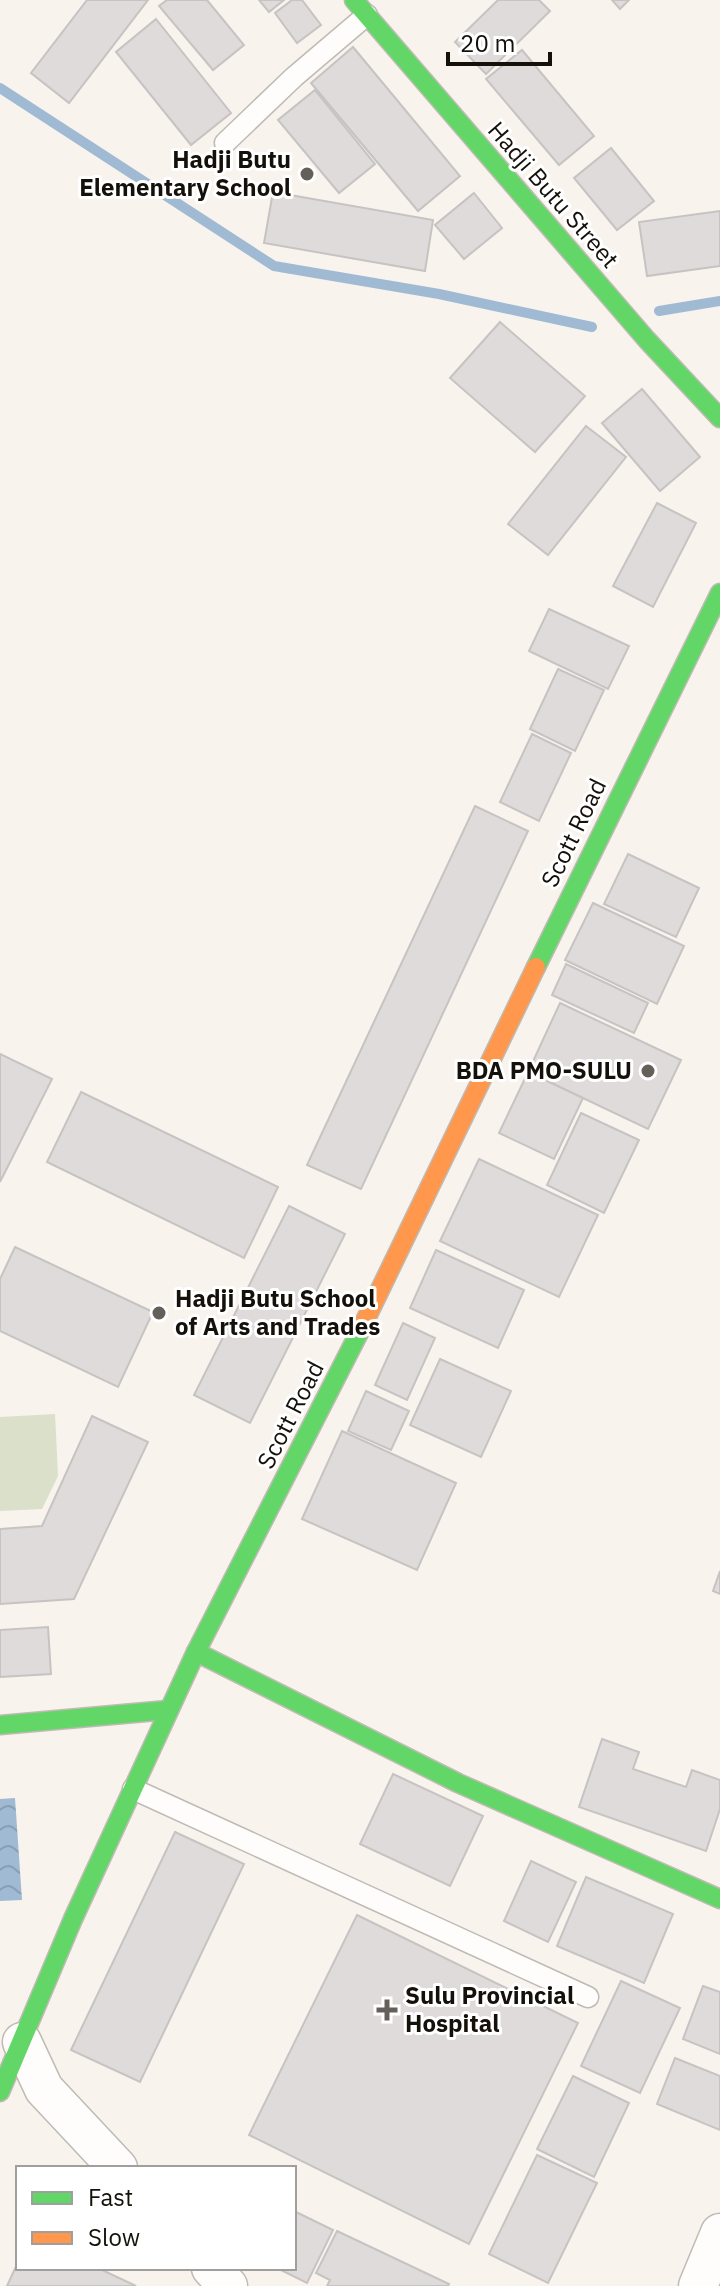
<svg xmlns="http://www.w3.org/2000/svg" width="720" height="2286" font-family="'IBM Plex Sans',sans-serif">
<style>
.grass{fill:#dae0ca}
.water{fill:url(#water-waves)}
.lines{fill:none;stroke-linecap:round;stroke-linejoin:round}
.stream{stroke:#a0bad4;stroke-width:10}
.building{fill:#e0dbdb;stroke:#c7c3c3;stroke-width:2}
.lane-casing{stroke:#bfbbb4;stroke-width:23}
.street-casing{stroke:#bfbbb4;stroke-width:41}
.fast-casing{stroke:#bfbbb4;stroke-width:21}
.slow-casing{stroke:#bfbbb4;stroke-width:21}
.lane{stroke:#fefdfc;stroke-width:20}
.street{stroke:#fefdfc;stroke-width:38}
.fast{stroke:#63d668;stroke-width:18}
.slow{stroke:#ff974d;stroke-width:18}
.poi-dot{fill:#645f59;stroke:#fff;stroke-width:3}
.labels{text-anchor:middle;stroke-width:6;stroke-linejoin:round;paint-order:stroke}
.poi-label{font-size:24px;font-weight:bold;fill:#14100a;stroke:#fff;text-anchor:end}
.street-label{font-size:24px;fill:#14100a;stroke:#fff}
</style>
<defs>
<pattern id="water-waves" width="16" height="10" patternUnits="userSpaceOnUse" patternTransform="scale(2)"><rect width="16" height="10" fill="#a0bad4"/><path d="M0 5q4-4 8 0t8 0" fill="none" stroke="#899fb5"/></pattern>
</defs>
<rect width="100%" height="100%" fill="#f8f3ec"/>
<path class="grass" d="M55,1414L58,1476L42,1509L0,1511V1417Z"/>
<path class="water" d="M15,1798L22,1900L0,1901V1799Z"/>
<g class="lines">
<g class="stream">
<path d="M0,88L274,266L439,294L592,327"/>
<path d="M659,311L720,301"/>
</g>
</g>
<g class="building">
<path d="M87,0H148L69,103L31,73Z"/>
<path d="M167,0H207L244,45L213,70L159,6Z"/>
<path d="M259,0H284L269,12Z"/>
<path d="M292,0H302L321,25L297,43L275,13Z"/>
<path d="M498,0H539L550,11L486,74L455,42Z"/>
<path d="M612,0H629L620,9Z"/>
<path d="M156,19L231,113L191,145L116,52Z"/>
<path d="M353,47L460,176L418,211L311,83Z"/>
<path d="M522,50L594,136L559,165L486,79Z"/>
<path d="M315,90L375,164L339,193L278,120Z"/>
<path d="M611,148L654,201L617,230L574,178Z"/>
<path d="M273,192L433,220L425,271L264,243Z"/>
<path d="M474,193L502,228L464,259L435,225Z"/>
<path d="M720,211V266L647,276L639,222Z"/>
<path d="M500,322L585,396L535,452L450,378Z"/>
<path d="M642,389L700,457L660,491L602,423Z"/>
<path d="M586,426L626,457L548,555L508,524Z"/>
<path d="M657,503L696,523L653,607L613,586Z"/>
<path d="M549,609L629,646L608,689L529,651Z"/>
<path d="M558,669L604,690L575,751L530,729Z"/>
<path d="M532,734L571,753L539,821L500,802Z"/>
<path d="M475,806L528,831L361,1189L307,1165Z"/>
<path d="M628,854L699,888L676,937L604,904Z"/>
<path d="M593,903L684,946L657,1004L565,960Z"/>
<path d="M566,964L648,1003L634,1033L552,995Z"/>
<path d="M560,1003L681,1060L648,1129L528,1072Z"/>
<path d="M0,1054L52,1079L0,1182Z"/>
<path d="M528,1072L583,1098L554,1159L499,1133Z"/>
<path d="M81,1092L278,1187L244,1258L47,1162Z"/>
<path d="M581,1113L639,1140L604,1213L547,1185Z"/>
<path d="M479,1159L598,1215L559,1297L440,1241Z"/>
<path d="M289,1206L345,1234L250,1423L194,1395Z"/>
<path d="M15,1247L153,1312L118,1387L0,1331V1279Z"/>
<path d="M436,1250L524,1290L498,1348L410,1308Z"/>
<path d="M403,1323L435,1338L407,1400L375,1385Z"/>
<path d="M440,1359L511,1391L481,1457L410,1425Z"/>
<path d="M366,1391L409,1411L391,1450L348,1431Z"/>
<path d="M92,1416L148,1442L74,1599L0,1604V1529L42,1526Z"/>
<path d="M342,1431L456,1483L417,1570L302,1519Z"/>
<path d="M720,1571V1594L713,1591Z"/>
<path d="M48,1627L51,1674L0,1677V1630Z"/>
<path d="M602,1739L639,1752L633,1769L686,1787L692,1770L720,1780V1809L706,1851L579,1807Z"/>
<path d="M393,1774L483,1816L450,1886L360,1844Z"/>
<path d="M175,1832L244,1864L140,2082L71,2050Z"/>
<path d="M531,1861L576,1882L548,1942L504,1921Z"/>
<path d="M586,1877L673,1914L644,1983L557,1946Z"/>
<path d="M357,1915L578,2023L469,2244L249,2135Z"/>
<path d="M621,1981L680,2008L640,2093L581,2066Z"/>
<path d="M703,1986L720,1992V2054L683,2039Z"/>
<path d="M675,2058L720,2076V2130L657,2104Z"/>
<path d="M573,2076L629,2103L594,2177L537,2149Z"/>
<path d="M537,2155L597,2183L548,2283L489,2254Z"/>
<path d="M296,2212L333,2230L307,2283L277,2268H294Z"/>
<path d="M337,2231L449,2284L448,2286H327L330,2280L316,2273Z"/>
<path d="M18,2262V2268H98L136,2286H7Z"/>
</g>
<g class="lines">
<g class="lane-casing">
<g id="lane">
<path d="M225,143L294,77L367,15"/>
<path d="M133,1789L588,1997"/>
</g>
</g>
<g class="street-casing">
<g id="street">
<path d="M22,2042L44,2089L118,2168"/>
<path d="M211,2268L228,2286"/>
<path d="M698,2286L720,2233"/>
</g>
</g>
<g class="fast-casing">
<g id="fast">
<path d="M354,0L647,340L720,418"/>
<path d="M536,967L720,593"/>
<path d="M196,1652L458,1783L720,1899"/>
<path d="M0,1725L168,1710"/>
<path d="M0,2092L73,1919L196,1652L362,1327"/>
</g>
</g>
<g class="slow-casing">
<path id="slow" d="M362,1327L536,967"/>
</g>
<use href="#lane" class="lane"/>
<use href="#street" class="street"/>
<use href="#fast" class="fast"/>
<use href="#slow" class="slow"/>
</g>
<g class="poi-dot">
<circle cx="307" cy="174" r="8"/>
<circle cx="648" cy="1071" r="8"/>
<circle cx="159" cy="1313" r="8"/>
<path d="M383 1998h8v8h8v8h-8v8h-8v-8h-8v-8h8z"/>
</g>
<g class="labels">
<g class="poi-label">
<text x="291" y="168">Hadji Butu<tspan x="291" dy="28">Elementary School</tspan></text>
<text x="632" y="1079">BDA PMO-SULU</text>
<text x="175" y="1307" text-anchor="start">Hadji Butu School<tspan x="175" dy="28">of Arts and Trades</tspan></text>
<text x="405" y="2004" text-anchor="start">Sulu Provincial<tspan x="405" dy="28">Hospital</tspan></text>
</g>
<g class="street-label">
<text transform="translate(553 195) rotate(49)" y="8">Hadji Butu Street</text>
<text transform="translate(574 833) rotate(-64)" y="8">Scott Road</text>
<text transform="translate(291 1415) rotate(-63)" y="8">Scott Road</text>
</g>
</g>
<rect x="16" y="2166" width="280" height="104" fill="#ffffff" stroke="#a19f9d" stroke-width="2"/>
<rect x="32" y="2192" width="40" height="12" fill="#63d668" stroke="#a19f9d" stroke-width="2"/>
<text x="88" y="2206" font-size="24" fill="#14100a">Fast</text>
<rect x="32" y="2232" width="40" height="12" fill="#ff974d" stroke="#a19f9d" stroke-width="2"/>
<text x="88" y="2246" font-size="24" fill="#14100a">Slow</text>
<path d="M448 52v12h102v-12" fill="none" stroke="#14100a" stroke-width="4"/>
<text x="460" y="52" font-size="24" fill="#14100a" stroke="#ffffff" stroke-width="6" paint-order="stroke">20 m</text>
</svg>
